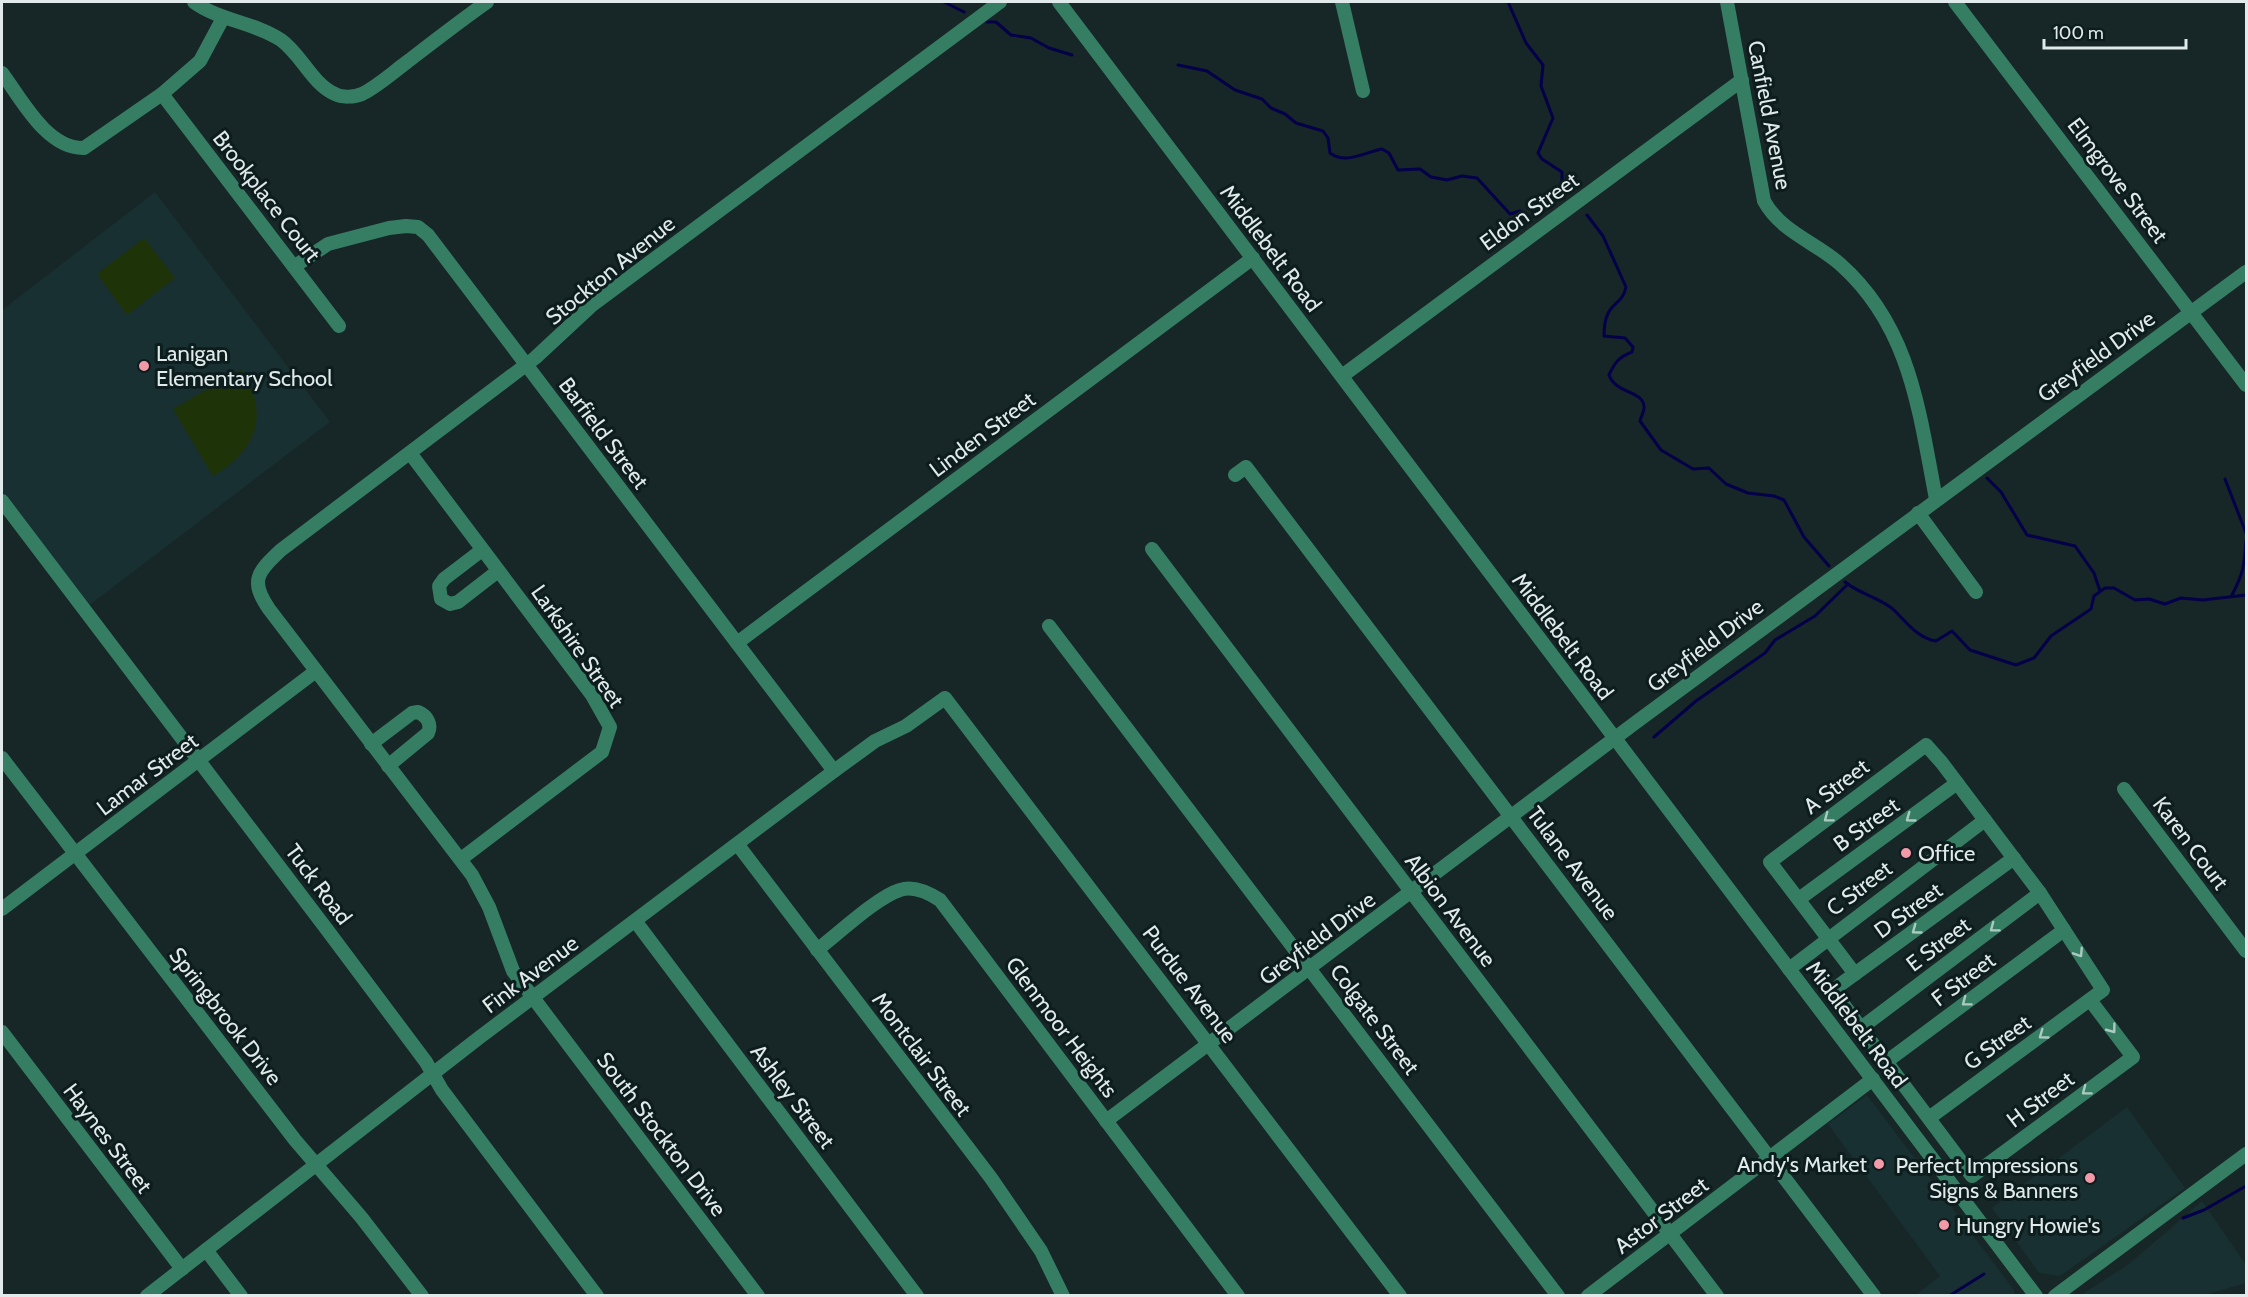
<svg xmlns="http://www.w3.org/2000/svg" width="2248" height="1297" font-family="Cabin,sans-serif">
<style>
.built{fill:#183031}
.green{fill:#1f3309}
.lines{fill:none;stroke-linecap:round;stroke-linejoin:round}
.stream{stroke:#040049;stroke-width:3}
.minor{stroke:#367e63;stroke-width:14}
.oneway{stroke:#adcac2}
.poi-dot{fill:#f39aa8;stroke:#0d1c1d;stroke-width:2}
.labels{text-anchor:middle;stroke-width:6;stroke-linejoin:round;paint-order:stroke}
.street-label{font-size:22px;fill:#e0eaea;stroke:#0d1c1d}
.poi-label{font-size:22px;fill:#e0eaea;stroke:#0d1c1d;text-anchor:start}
</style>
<rect width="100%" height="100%" fill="#172626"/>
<g class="built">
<path d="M155,192L330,422L87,607L2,491V310Z"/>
<path d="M1867,1095L2014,1290V1295H1916L1940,1276L1828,1124Z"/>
<path d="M2127,1107L2185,1188L2060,1276L2039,1273L1992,1208Z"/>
<path d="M2202,1201L2246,1265V1283L2205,1295H2081L2129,1264Z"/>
</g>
<g class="green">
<path d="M144,238L175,278L127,315L97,274Z"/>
<path d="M241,369C270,413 258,450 213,476L173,409Z"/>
</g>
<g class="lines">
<g class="stream">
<path d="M944,2L964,12"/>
<path d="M1508,2L1526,43L1543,65L1541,86L1553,118L1538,153L1542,159L1562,172V184L1566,191"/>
<path d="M987,22H996L1011,35L1031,38L1049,48L1072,55"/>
<path d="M1178,65L1207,71L1235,90L1262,99L1271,108L1285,114L1296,123L1323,131L1328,138L1330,153C1346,165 1365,152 1382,149L1389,153L1398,170L1420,169L1431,177L1447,180L1462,176L1477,178L1510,214L1520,211"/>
<path d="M1531,205C1543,206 1550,199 1561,196L1564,189"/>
<path d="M1587,215L1603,236L1626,287C1622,308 1604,300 1604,336L1625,338L1633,347L1632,352C1619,357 1615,362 1609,375C1616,394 1642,390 1644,406C1645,411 1641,416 1640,421L1661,450L1693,469L1709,468L1726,484L1748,493L1774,496L1784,500L1804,537L1829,566"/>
<path d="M1987,478L2001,492L2027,535L2075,546L2094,573L2100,591"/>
<path d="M2225,479L2246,533"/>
<path d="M1845,582C1859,594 1884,599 1895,611C1907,623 1918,638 1936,641L1952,631L1970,650L2016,665L2034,658L2051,636L2091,609L2094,596L2105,588H2114L2135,600L2149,599L2165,604L2181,598L2203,600L2246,595"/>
<path d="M2232,595C2244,572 2244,566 2246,540"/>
<path d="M1654,737L1696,701L1765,653L1775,640L1815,616L1848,584"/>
<path d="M2183,1218L2204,1210L2246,1186"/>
<path d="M1949,1296L1984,1274"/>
</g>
<g class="minor">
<path d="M194,2C220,21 254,22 281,40C301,54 312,84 335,94C342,98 355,97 362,94C378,86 392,73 407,62C433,42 460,21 487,2"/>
<path d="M1059,2L2036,1296"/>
<path d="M1342,2L1363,91"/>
<path d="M1727,2L1764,201C1781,232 1815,242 1840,264C1911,327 1919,412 1936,499"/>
<path d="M1955,2L2246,385"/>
<path d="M2,73C22,100 47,149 84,148L162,94L200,61L223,18"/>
<path d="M162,94L339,326"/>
<path d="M295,266L328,244L389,228L406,226L418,227L428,235L834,771"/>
<path d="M1342,376L1742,80"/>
<path d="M410,453L592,695L610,727L602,752L461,859"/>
<path d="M1235,475L1246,467L1252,475L1874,1296"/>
<path d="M2,501L328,931L426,1062L442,1090L597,1296"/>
<path d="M1918,513L1976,592"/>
<path d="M1152,549L1717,1296"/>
<path d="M482,550L444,579L439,586L441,599L450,604L458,602L498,571"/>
<path d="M1049,626L1558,1296"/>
<path d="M737,643L1253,258"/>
<path d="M371,744L412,713L418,712C427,716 432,724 428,733L388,766"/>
<path d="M2,758L295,1140L361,1217L422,1296"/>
<path d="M2124,789L2246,951"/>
<path d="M738,845L991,1178L1041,1251L1063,1296"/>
<path d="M2014,858L1841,984L1835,990L1837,996L1972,1176L2133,1057L2090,1000"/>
<path d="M1799,899L1957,783"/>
<path d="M2,909L316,671"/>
<path d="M636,922L917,1296"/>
<path d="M817,950C838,934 877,897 900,890C914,885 929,893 940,900L1238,1296"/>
<path d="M1789,969L1985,820"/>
<path d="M1855,974L1770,862L1926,745L1942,763L2040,893L2103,990L1929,1118"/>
<path d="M1861,1028L2040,893"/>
<path d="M2,1032L182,1269"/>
<path d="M1886,1062L2064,930"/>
<path d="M1106,1121L1635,723L2246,272"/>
<path d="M206,1250L241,1296"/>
<path d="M147,1296L480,1037L834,771L875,741L906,726L945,698L1400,1296"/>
<path d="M758,1296L513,971L489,907L472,875L269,609C249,580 258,572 281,550L535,358L591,306L1000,2"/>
<path d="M1588,1296L1873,1079"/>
<path d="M2055,1296L2246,1154"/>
</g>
</g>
<defs><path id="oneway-chevron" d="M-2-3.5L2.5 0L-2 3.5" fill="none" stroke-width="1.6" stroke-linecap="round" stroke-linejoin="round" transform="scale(1.5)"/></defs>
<g class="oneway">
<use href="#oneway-chevron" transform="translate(1828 818) rotate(143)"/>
<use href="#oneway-chevron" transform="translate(1910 818) rotate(144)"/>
<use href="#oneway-chevron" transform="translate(1994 928) rotate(143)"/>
<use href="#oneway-chevron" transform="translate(1916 930) rotate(144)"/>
<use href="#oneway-chevron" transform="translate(2079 953) rotate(57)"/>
<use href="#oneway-chevron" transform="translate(1966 1002) rotate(143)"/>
<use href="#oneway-chevron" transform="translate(2112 1029) rotate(53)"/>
<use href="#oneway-chevron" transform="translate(2043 1035) rotate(144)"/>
<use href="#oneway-chevron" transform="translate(2086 1091) rotate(143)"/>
</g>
<g class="poi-dot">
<circle cx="144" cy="366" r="6"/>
<circle cx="1906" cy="853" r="6"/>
<circle cx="1879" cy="1164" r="6"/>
<circle cx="2090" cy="1178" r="6"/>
<circle cx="1944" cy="1225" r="6"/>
</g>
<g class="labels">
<g class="street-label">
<text transform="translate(1770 115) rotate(79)" y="8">Canfield Avenue</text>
<text transform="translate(2118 180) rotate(53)" y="8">Elmgrove Street</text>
<text transform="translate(267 196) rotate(52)" y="8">Brookplace Court</text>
<text transform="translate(1529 211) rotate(-36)" y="8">Eldon Street</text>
<text transform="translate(1271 248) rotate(53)" y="8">Middlebelt Road</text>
<text transform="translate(610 270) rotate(-39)" y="8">Stockton Avenue</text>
<text transform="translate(2096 356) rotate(-36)" y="8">Greyfield Drive</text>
<text transform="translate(604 433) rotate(53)" y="8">Barfield Street</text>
<text transform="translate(982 434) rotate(-37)" y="8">Linden Street</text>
<text transform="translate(1563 636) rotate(53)" y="8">Middlebelt Road</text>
<text transform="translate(1705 645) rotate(-37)" y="8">Greyfield Drive</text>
<text transform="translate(578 646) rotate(55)" y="8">Larkshire Street</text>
<text transform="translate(147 774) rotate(-37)" y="8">Lamar Street</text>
<text transform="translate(1836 786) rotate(-37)" y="8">A Street</text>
<text transform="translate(1866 824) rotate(-36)" y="8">B Street</text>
<text transform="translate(2191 843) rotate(53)" y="8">Karen Court</text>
<text transform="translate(1573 863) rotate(53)" y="8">Tulane Avenue</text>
<text transform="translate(319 884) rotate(53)" y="8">Tuck Road</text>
<text transform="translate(1859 888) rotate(-37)" y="8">C Street</text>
<text transform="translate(1451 910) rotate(53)" y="8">Albion Avenue</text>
<text transform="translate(1908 910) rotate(-36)" y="8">D Street</text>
<text transform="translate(1317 938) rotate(-37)" y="8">Greyfield Drive</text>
<text transform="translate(1938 944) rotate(-37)" y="8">E Street</text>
<text transform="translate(530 974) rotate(-37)" y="8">Fink Avenue</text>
<text transform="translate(1963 979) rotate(-37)" y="8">F Street</text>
<text transform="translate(1190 984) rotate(53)" y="8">Purdue Avenue</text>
<text transform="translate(226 1016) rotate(52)" y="8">Springbrook Drive</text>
<text transform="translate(1375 1019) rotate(53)" y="8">Colgate Street</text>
<text transform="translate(1857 1024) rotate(53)" y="8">Middlebelt Road</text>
<text transform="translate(1062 1027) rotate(53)" y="8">Glenmoor Heights</text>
<text transform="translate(1997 1042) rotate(-36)" y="8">G Street</text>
<text transform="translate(922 1054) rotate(53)" y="8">Montclair Street</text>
<text transform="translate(793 1096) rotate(53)" y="8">Ashley Street</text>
<text transform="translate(2040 1099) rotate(-37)" y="8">H Street</text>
<text transform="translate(662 1134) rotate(53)" y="8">South Stockton Drive</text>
<text transform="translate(108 1138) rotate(53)" y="8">Haynes Street</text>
<text transform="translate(1661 1215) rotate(-37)" y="8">Astor Street</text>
</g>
<g class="poi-label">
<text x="156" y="361">Lanigan<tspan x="156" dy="25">Elementary School</tspan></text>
<text x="1918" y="861">Office</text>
<text x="1867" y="1172" text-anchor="end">Andy's Market</text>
<text x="2078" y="1173" text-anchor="end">Perfect Impressions<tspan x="2078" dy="25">Signs &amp; Banners</tspan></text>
<text x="1956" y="1233">Hungry Howie's</text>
</g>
</g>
<rect width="2248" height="1297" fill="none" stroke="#e0eaea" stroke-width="6"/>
<path d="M2044 39v9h142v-9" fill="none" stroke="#e0eaea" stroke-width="3"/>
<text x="2053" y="39" font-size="18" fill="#e0eaea" stroke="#0d1c1d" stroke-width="4.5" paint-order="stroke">100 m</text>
</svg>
